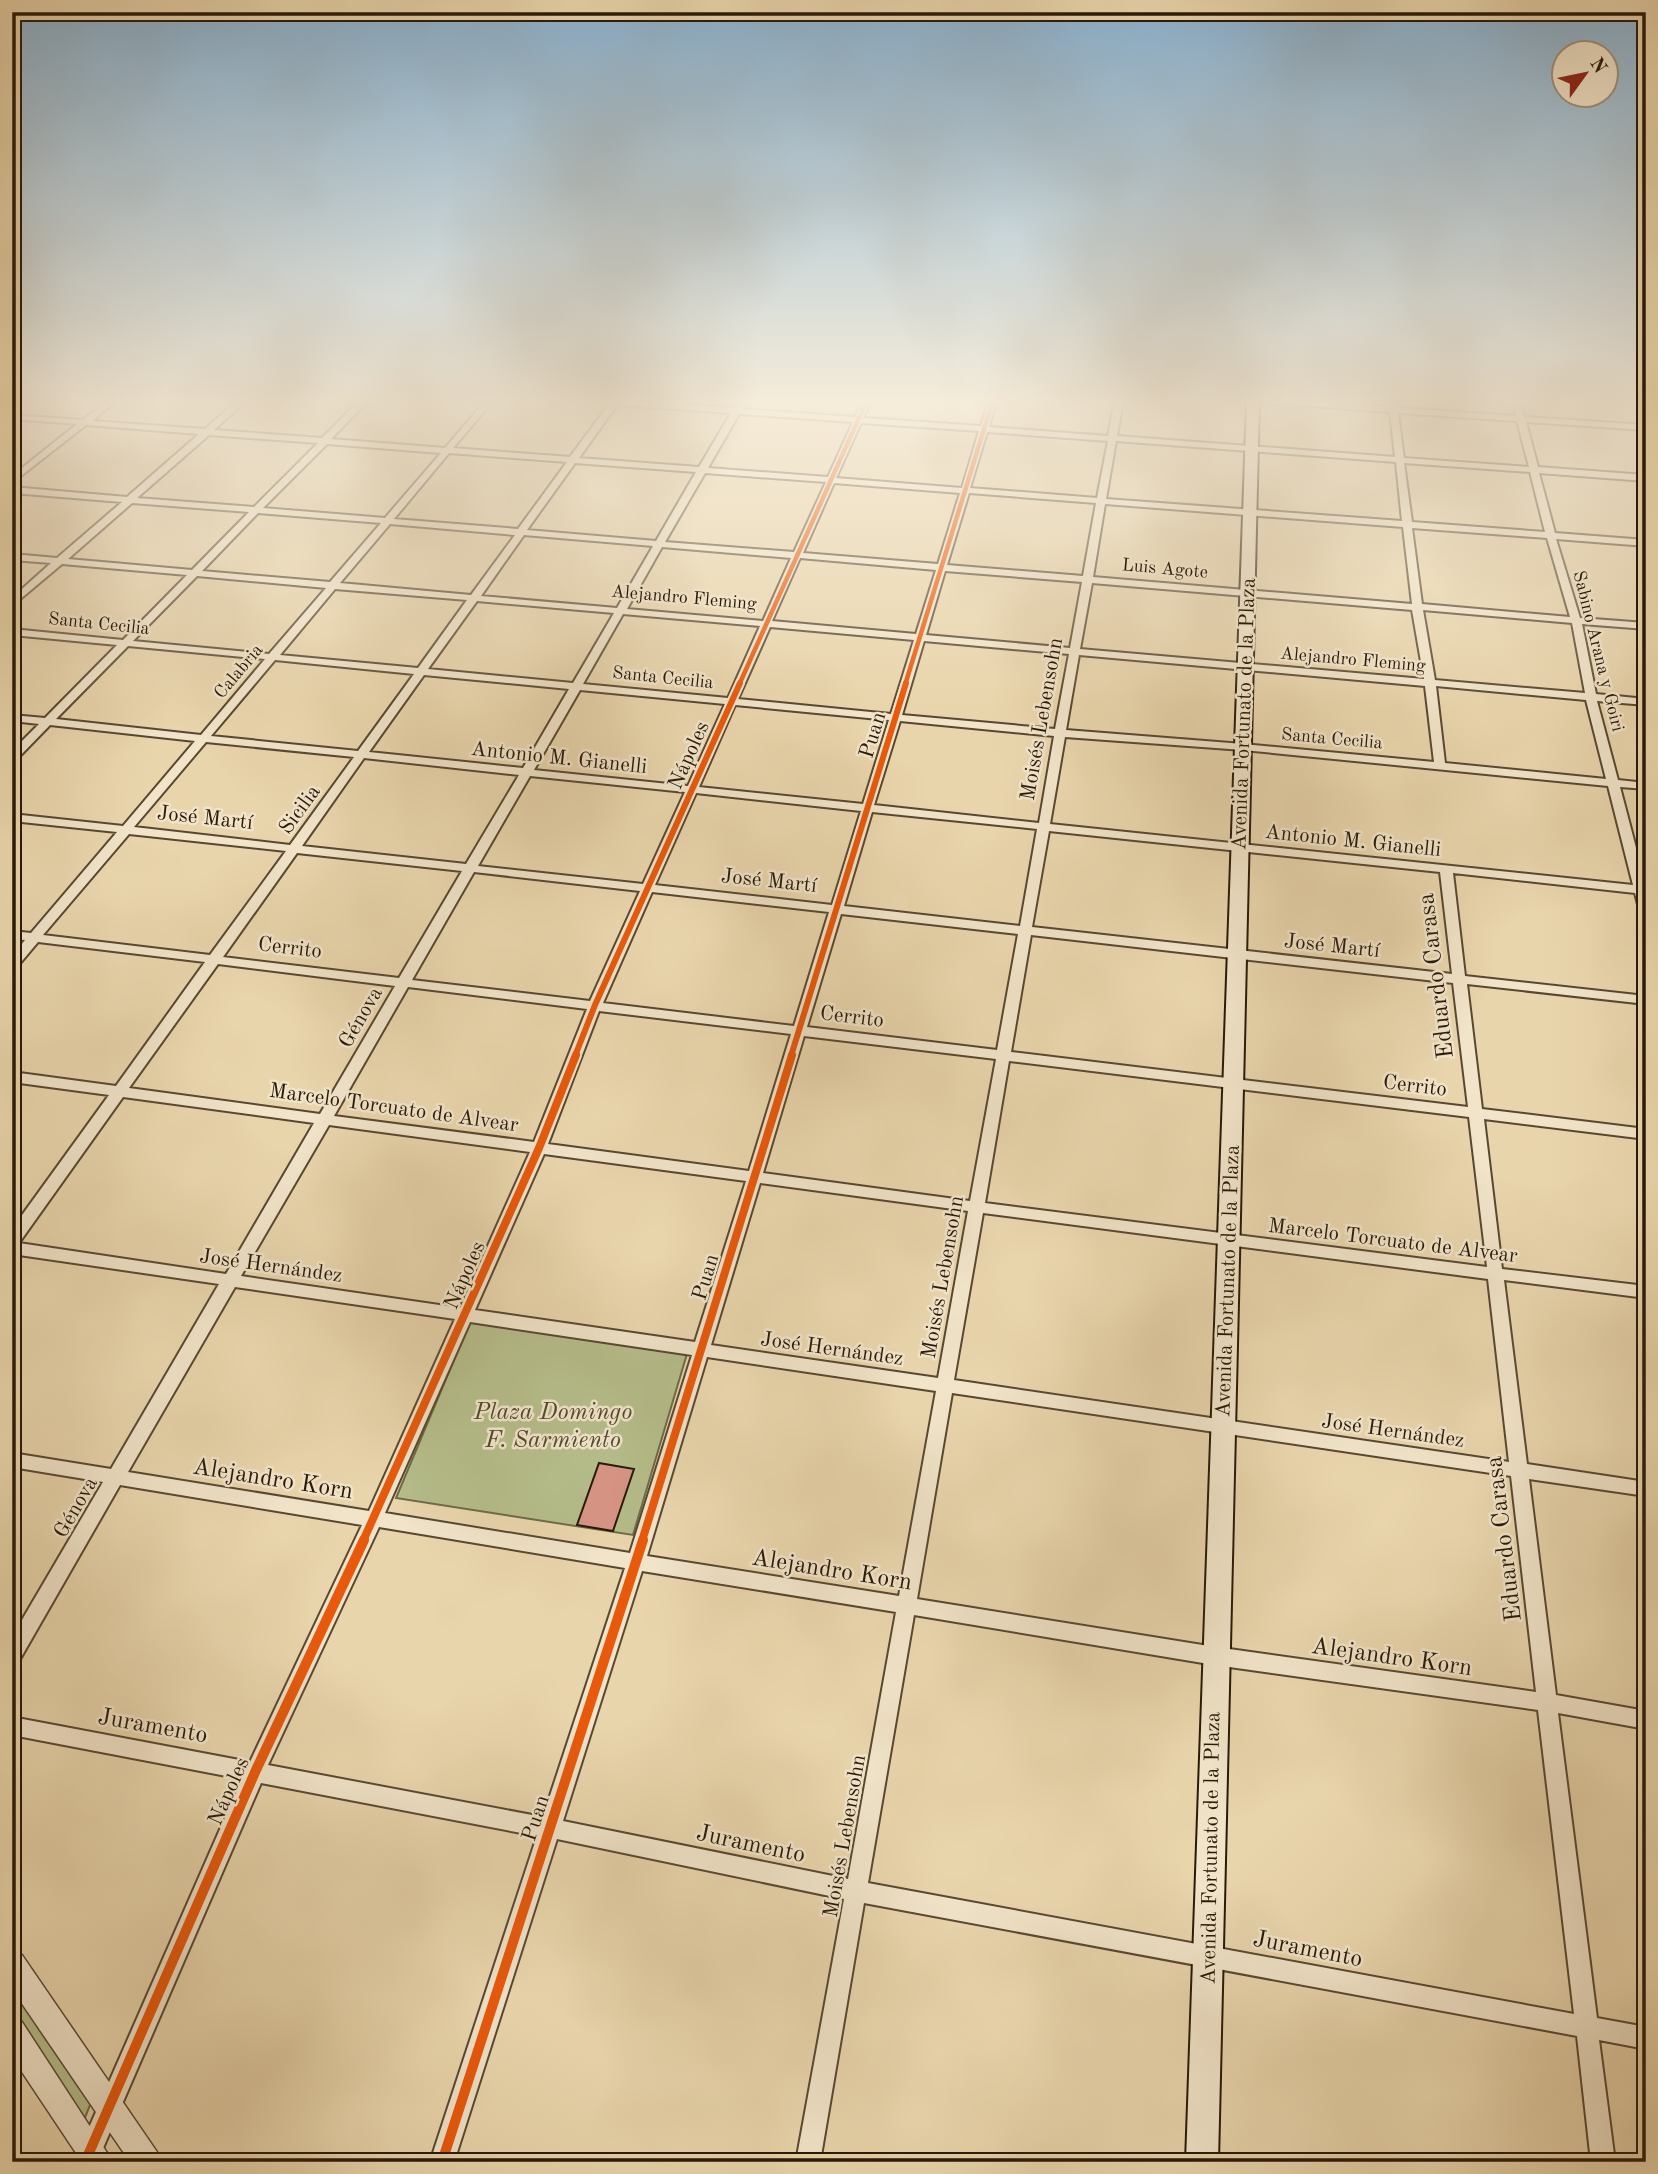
<svg xmlns="http://www.w3.org/2000/svg" width="1658" height="2174" font-family="'Old Standard TT',serif">
<style>
.green{fill:#b5bd8a;stroke:#6e6b49;stroke-width:2}
.building{fill:#d79586;stroke:#281908;stroke-width:2}
.lines{fill:none;stroke-linecap:round;stroke-linejoin:round}
.minor-casing{stroke:#584831;stroke-width:4}
.tertiary-casing{stroke:#584831;stroke-width:3}
.secondary-casing{stroke:#281908;stroke-width:4}
.minor{fill:#f1e4c9;fill-rule:evenodd}
.tertiary{fill:#f1e4c9;fill-rule:evenodd}
.secondary{fill:#f1e4c9;fill-rule:evenodd}
.cycleway-far3-casing{stroke:#f1e4c9;stroke-width:7}
.cycleway-far2-casing{stroke:#f1e4c9;stroke-width:10}
.cycleway-far1-casing{stroke:#f1e4c9;stroke-width:12}
.cycleway-casing{stroke:#f1e4c9;stroke-width:15}
.cycleway-far3{stroke:#e8590c;stroke-width:4.5}
.cycleway-far2{stroke:#e8590c;stroke-width:6}
.cycleway-far1{stroke:#e8590c;stroke-width:8}
.cycleway{stroke:#e8590c;stroke-width:10}
.labels{text-anchor:middle;stroke-width:5;stroke-linejoin:round;paint-order:stroke}
.far-street-label{font-size:18px;fill:#281908;stroke:#f1e4c9}
.street-label{font-size:21px;fill:#281908;stroke:#f1e4c9}
.near-street-label{font-size:24px;fill:#281908;stroke:#f1e4c9}
.near-park-label{font-size:24px;font-style:italic;fill:#524a2f;stroke:#f1e4c9}
</style>
<rect width="100%" height="100%" fill="#e9d5ac"/>
<filter id="stains"><feTurbulence type="fractalNoise" baseFrequency=".00286" numOctaves="4"/><feColorMatrix values="0 0 0 0 .2 0 0 0 0 .09 0 0 0 0 .02 0 0 0 .5 -.17"/></filter>
<radialGradient id="worn" r=".72"><stop offset=".6" stop-color="#630" stop-opacity="0"/><stop offset="1" stop-color="#630" stop-opacity=".3"/></radialGradient>
<g class="green">
<path d="M472,1317L689,1347L633,1535L396,1498Z"/>
<path d="M12,1982L92,2100L84,2120L12,2013Z"/>
</g>
<path class="building" d="M599,1463L634,1469L613,1531L577,1525Z"/>
<g class="lines">
<g class="minor-casing">
<g id="minor">
<path d="M108,400H117L92,421L205,429L238,400H247L214,430L322,438L360,400H369L331,439L445,448L486,400H494L453,448L570,457L609,404L584,400H621L734,408L739,400H747L742,409L855,417L863,400H871L863,418L981,426L989,400H997L989,427L1108,436L1115,400H1123L1117,436L1395,457L1390,412L1252,402L1248,400H1286L1389,407V403L1393,401L1397,403L1398,408L1516,416L1512,400H1520L1524,417L1646,425V430L1526,422L1538,467L1646,475V481L1539,473L1555,533L1646,540V546L1556,539L1580,618L1646,623V629L1582,624L1596,694L1646,699V705L1597,701L1618,780L1646,783V789L1620,787L1646,886V916L1640,912L1635,893L1453,873L1465,976L1646,996V1004L1467,984L1482,1109L1646,1129V1139L1484,1119L1502,1269L1646,1286V1298L1504,1280L1527,1464L1646,1482V1496L1529,1479L1556,1695L1646,1711V1729L1558,1713L1597,2018L1646,2027V2049L1599,2040L1615,2162H1591L1577,2036L864,1903L820,2162H796L844,1899L557,1839L454,2162H430L537,1836L261,1783L97,2162H81L77,2154L81,2146L242,1779L12,1735V1717L250,1762L362,1525L120,1485L19,1661L12,1663V1637L103,1482L12,1467V1453L111,1469L219,1284L12,1254V1229L109,1095L12,1082V1072L116,1086L205,962L38,942L17,967L12,968V956L25,940L12,939V931L31,933L117,832L12,821V814L123,826L195,741L50,725L16,760L12,761V751L39,724L12,721V715L45,718L117,645L12,635V629L123,640L187,575L62,564L12,606V598L51,563L12,560V554L57,558L122,502L12,493V487L127,497L199,434L86,425L12,483V476L77,424L12,419V415L83,420ZM617,405L731,413L699,467L579,458ZM1398,413L1517,421L1529,467L1404,458ZM739,414L853,422L828,477L708,468ZM861,423L979,431L962,488L836,478ZM987,432L1108,441L1097,498L970,488ZM209,435L318,443L254,507L137,498ZM1116,441L1396,462L1402,521L1106,499ZM327,444L441,453L385,518L263,508ZM449,453L567,462L518,529L394,519ZM575,463L696,472L656,541L527,530ZM1404,463L1530,472L1545,532L1412,522ZM705,473L826,482L794,552L665,542ZM834,483L960,493L938,564L803,553ZM969,493L1096,503L1083,576L947,565ZM132,503L249,512L192,570L68,559ZM1105,504L1403,527L1412,604L1093,577ZM258,513L381,523L330,582L202,571ZM390,524L515,535L471,595L340,583ZM1412,528L1547,538L1570,617L1422,604ZM524,535L653,546L617,608L481,596ZM662,547L791,558L763,621L627,609ZM800,558L936,570L916,634L772,621ZM945,571L1082,582L1070,648L926,635ZM197,576L326,588L269,654L133,641ZM1092,583L1412,610L1424,679L1080,649ZM335,589L467,600L418,668L280,655ZM477,601L614,613L573,683L428,669ZM1423,610L1572,623L1585,693L1435,680ZM623,614L760,626L728,698L583,684ZM770,627L914,640L891,714L738,699ZM924,641L1069,654L1055,729L902,715ZM128,646L265,659L201,735L56,719ZM1079,655L1425,686L1434,762L1243,744L1066,730ZM275,660L414,674L358,751L211,736ZM424,675L569,689L523,768L369,752ZM1436,686L1586,700L1606,779L1445,763ZM580,690L725,704L688,786L534,770ZM735,705L889,720L863,804L699,787ZM900,721L1054,736L1039,823L874,805ZM1065,737L1243,750L1608,786L1633,885L1050,824ZM206,742L354,757L290,845L134,827ZM364,758L519,775L466,864L302,846ZM530,776L685,792L643,884L478,866ZM696,793L861,811L832,905L655,885ZM872,812L1037,829L1020,926L844,906ZM1049,831L1440,872L1452,974L1032,927ZM129,834L286,851L210,955L43,935ZM297,853L462,871L399,978L223,957ZM474,872L640,891L590,1001L412,980ZM652,892L829,912L794,1026L603,1003ZM841,914L1018,934L997,1050L807,1027ZM1031,935L1453,983L1468,1107L1011,1052ZM218,964L395,986L320,1114L129,1088ZM408,987L587,1009L534,1142L334,1116ZM599,1011L791,1034L749,1171L548,1144ZM804,1036L996,1059L970,1201L763,1173ZM1009,1061L1469,1117L1487,1267L985,1203ZM123,1097L314,1123L226,1274L19,1243ZM329,1125L530,1152L460,1308L241,1276ZM544,1154L746,1181L695,1342L475,1310ZM760,1183L968,1211L938,1378L711,1345ZM983,1213L1488,1279L1509,1462L954,1380ZM235,1287L455,1319L369,1511L128,1472ZM470,1322L692,1355L630,1553L385,1513ZM707,1357L936,1391L899,1596L647,1556ZM952,1393L1511,1476L1536,1692L1215,1647L917,1599ZM379,1527L625,1568L543,1817L268,1765ZM642,1571L896,1612L848,1879L563,1821ZM914,1615L1215,1665L1538,1710L1574,2014L868,1883Z"/>
<path d="M1640,400H1646V405H1643Z"/>
</g>
</g>
<g class="tertiary-casing">
<g id="tertiary">
<path d="M12,1952L22,1955L157,2152L161,2162H130L12,1989Z"/>
<path d="M12,2018L22,2022L113,2162H82L12,2057Z"/>
</g>
</g>
<g class="secondary-casing">
<path id="secondary" d="M1247,400H1259L1218,2162H1186Z"/>
</g>
<use href="#minor" class="minor"/>
<use href="#tertiary" class="tertiary"/>
<use href="#secondary" class="secondary"/>
<g class="cycleway-far3-casing">
<g id="cycleway-far3">
<path d="M739,685L867,400"/>
<path d="M905,685L993,400"/>
</g>
</g>
<g class="cycleway-far2-casing">
<g id="cycleway-far2">
<path d="M575,1056L595,1005L740,683"/>
<path d="M791,1056L906,683"/>
</g>
</g>
<g class="cycleway-far1-casing">
<g id="cycleway-far1">
<path d="M363,1541L539,1148L576,1055"/>
<path d="M642,1541L792,1055"/>
</g>
</g>
<g class="cycleway-casing">
<g id="cycleway">
<path d="M85,2162L256,1770L364,1540"/>
<path d="M442,2162L643,1540"/>
</g>
</g>
<use href="#cycleway-far3" class="cycleway-far3"/>
<use href="#cycleway-far2" class="cycleway-far2"/>
<use href="#cycleway-far1" class="cycleway-far1"/>
<use href="#cycleway" class="cycleway"/>
</g>
<linearGradient id="sky" x2="0" y2="1"><stop stop-color="#8ab4d4"/><stop offset="0.57" stop-color="#f5ecda"/><stop offset="1" stop-color="#f5ecda" stop-opacity="0"/></linearGradient>
<rect width="1658" height="704" fill="url(#sky)"/>
<g class="labels">
<g class="far-street-label">
<text transform="translate(1165 568) rotate(5)" y="6">Luis Agote</text>
<text transform="translate(684 597) rotate(5)" y="6">Alejandro Fleming</text>
<text transform="translate(99 623) rotate(6)" y="6">Santa Cecilia</text>
<text transform="translate(1599 651) rotate(76)" y="6">Sabino Arana y Goiri</text>
<text transform="translate(1353 659) rotate(5)" y="6">Alejandro Fleming</text>
<text transform="translate(238 671) rotate(-50)" y="6">Calabria</text>
<text transform="translate(663 677) rotate(6)" y="6">Santa Cecilia</text>
<text transform="translate(1332 738) rotate(5)" y="6">Santa Cecilia</text>
</g>
<g class="street-label">
<text transform="translate(1243 714) rotate(-88)" y="7">Avenida Fortunato de la Plaza</text>
<text transform="translate(1041 719) rotate(-80)" y="7">Moisés Lebensohn</text>
<text transform="translate(872 735) rotate(-73)" y="7">Puan</text>
<text transform="translate(688 755) rotate(-66)" y="7">Nápoles</text>
<text transform="translate(559 757) rotate(6)" y="7">Antonio M. Gianelli</text>
<text transform="translate(299 809) rotate(-54)" y="7">Sicilia</text>
<text transform="translate(205 817) rotate(6)" y="7">José Martí</text>
<text transform="translate(1353 840) rotate(6)" y="7">Antonio M. Gianelli</text>
<text transform="translate(769 880) rotate(6)" y="7">José Martí</text>
<text transform="translate(1332 945) rotate(6)" y="7">José Martí</text>
<text transform="translate(290 947) rotate(7)" y="7">Cerrito</text>
<text transform="translate(852 1016) rotate(7)" y="7">Cerrito</text>
<text transform="translate(360 1017) rotate(-60)" y="7">Génova</text>
<text transform="translate(1415 1085) rotate(7)" y="7">Cerrito</text>
<text transform="translate(394 1107) rotate(8)" y="7">Marcelo Torcuato de Alvear</text>
<text transform="translate(1393 1240) rotate(7)" y="7">Marcelo Torcuato de Alvear</text>
<text transform="translate(271 1265) rotate(8)" y="7">José Hernández</text>
<text transform="translate(464 1275) rotate(-66)" y="7">Nápoles</text>
<text transform="translate(705 1277) rotate(-73)" y="7">Puan</text>
<text transform="translate(942 1277) rotate(-80)" y="7">Moisés Lebensohn</text>
<text transform="translate(1227 1281) rotate(-88)" y="7">Avenida Fortunato de la Plaza</text>
<text transform="translate(832 1348) rotate(8)" y="7">José Hernández</text>
<text transform="translate(1393 1430) rotate(8)" y="7">José Hernández</text>
<text transform="translate(75 1507) rotate(-60)" y="7">Génova</text>
<text transform="translate(228 1791) rotate(-66)" y="7">Nápoles</text>
<text transform="translate(535 1818) rotate(-72)" y="7">Puan</text>
<text transform="translate(844 1836) rotate(-80)" y="7">Moisés Lebensohn</text>
<text transform="translate(1210 1848) rotate(-89)" y="7">Avenida Fortunato de la Plaza</text>
</g>
<g class="near-street-label">
<text transform="translate(1435 976) rotate(-97)" y="8">Eduardo Carasa</text>
<text transform="translate(273 1478) rotate(9)" y="8">Alejandro Korn</text>
<text transform="translate(1503 1539) rotate(-97)" y="8">Eduardo Carasa</text>
<text transform="translate(832 1569) rotate(9)" y="8">Alejandro Korn</text>
<text transform="translate(1392 1656) rotate(8)" y="8">Alejandro Korn</text>
<text transform="translate(153 1725) rotate(10)" y="8">Juramento</text>
<text transform="translate(751 1843) rotate(12)" y="8">Juramento</text>
<text transform="translate(1308 1948) rotate(11)" y="8">Juramento</text>
</g>
<g class="near-park-label">
<text x="553" y="1419">Plaza Domingo<tspan x="553" dy="28">F. Sarmiento</tspan></text>
</g>
</g>
<rect width="1658" height="2174" fill="none" stroke="#e9d5ac" stroke-width="42"/>
<rect x="14" y="14" width="1630" height="2146" fill="none" stroke="#281908" stroke-width="3.5"/>
<rect x="21" y="21" width="1616" height="2132" fill="none" stroke="#281908" stroke-width="2"/>
<g transform="translate(1585 74) rotate(57)"><circle r="33" fill="#f1e4c9" stroke="#a1937c" stroke-width="2"/>
<path d="M0-5L12 26L0 18L-12 26Z" fill="#8f2418"/>
<text y="-10" font-size="19" font-weight="bold" text-anchor="middle" fill="#281908">N</text>
</g>
<rect width="100%" height="100%" filter="url(#stains)"/>
<rect width="100%" height="100%" fill="url(#worn)"/>
</svg>
